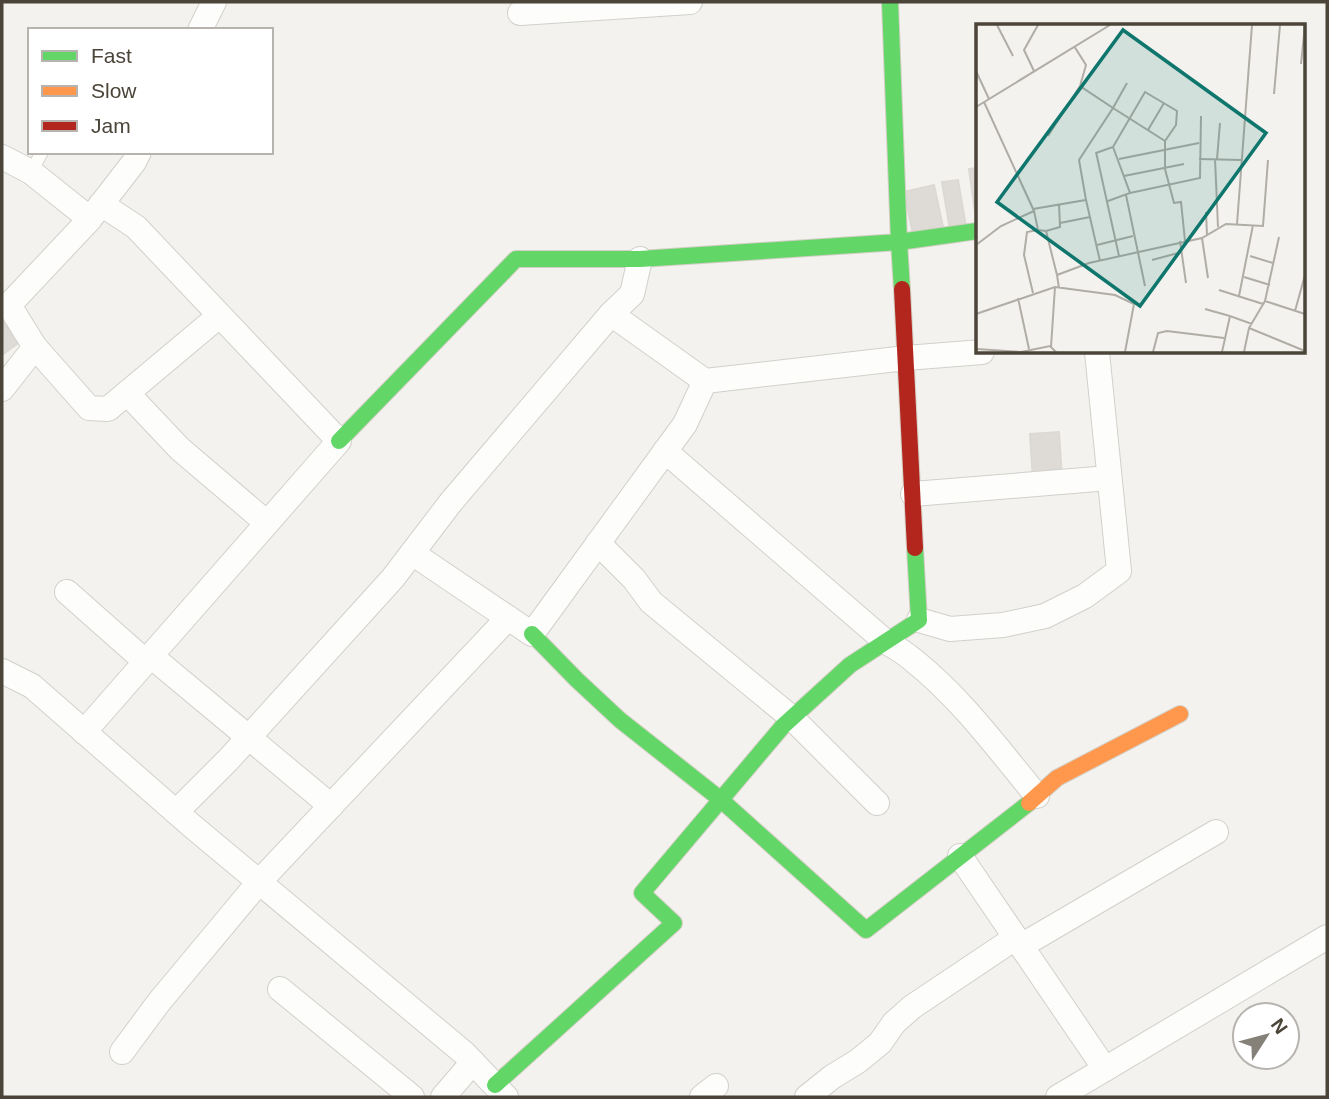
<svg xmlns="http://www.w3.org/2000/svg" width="1329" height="1099" font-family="Helvetica,sans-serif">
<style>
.building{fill:#dedbd6;stroke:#dcd9d4;stroke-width:2}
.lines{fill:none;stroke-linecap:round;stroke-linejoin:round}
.lane-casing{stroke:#d2d0cb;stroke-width:14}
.street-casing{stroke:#d2d0cb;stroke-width:26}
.fast-casing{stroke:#d3cfc5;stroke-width:18}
.slow-casing{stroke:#d3cfc5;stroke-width:18}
.jam-casing{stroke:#d3cfc5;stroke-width:18}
.lane{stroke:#fdfdfc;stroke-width:12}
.street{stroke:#fdfdfc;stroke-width:24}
.fast{stroke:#63d668;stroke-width:16}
.slow{stroke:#ff974d;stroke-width:16}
.jam{stroke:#b3261e;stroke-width:16}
.inset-road{fill:none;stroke:#b0aca6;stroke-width:2}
.view{fill:#0f766e;fill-opacity:0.15;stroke:#0f766e;stroke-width:3.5}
.inset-edge{fill:none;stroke:#4b4439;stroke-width:3.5}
</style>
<rect width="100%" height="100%" fill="#f4f2ee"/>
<g class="building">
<path d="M977,168V218L976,219L969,169Z"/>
<path d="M958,180L966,227L950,230L942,182Z"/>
<path d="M934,185L943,227L913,234L904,192Z"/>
<path d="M2,320L18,343L2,355Z"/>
<path d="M1059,432L1062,478L1033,479L1030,434Z"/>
</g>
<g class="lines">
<g class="lane-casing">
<path id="lane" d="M31,172L42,152"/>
</g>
<g class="street-casing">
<g id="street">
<path d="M520,13L690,2"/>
<path d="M200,30L214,2"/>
<path d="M2,157L31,172L90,219L9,305L35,347L2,389"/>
<path d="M93,215L134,162L139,152"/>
<path d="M611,314L705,381L906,358L982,352"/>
<path d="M35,347L89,408L108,409L219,316"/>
<path d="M127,393L180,449L267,523"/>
<path d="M665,451L886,642C895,647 905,653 913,660C961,698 998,749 1037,796"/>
<path d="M913,494L1109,478"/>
<path d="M598,543L634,579L651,602L792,718L877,803"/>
<path d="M412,553L532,634L685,424L705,381"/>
<path d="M67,592L146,662"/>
<path d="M919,620L950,629L1003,625L1045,616L1085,596L1119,571L1097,352"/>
<path d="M151,656L331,806"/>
<path d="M2,671L32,686L192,826L464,1053L506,1097"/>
<path d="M84,732L339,441L136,227L101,204"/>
<path d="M176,812L229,759L393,578L451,502L611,314L632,294L640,259"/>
<path d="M960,856L1105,1069"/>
<path d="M1021,946L1216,832"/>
<path d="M280,989L412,1097"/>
<path d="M122,1052L159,1002L259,882L508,618"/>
<path d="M443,1097L473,1062"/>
<path d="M702,1097L716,1086"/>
<path d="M807,1097L832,1077L858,1061L880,1043L894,1023L912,1007L1015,938"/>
<path d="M1058,1097L1327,937"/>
</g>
</g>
<g class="fast-casing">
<g id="fast">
<path d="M902,289L899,242L977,231"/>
<path d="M339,441L516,259H640L899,242L890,2"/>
<path d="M532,634L577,680L620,720L720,799L866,930L1029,803"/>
<path d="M495,1085L674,923L642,893L783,726L850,665L919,620L915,548"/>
</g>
</g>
<g class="slow-casing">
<path id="slow" d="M1029,803L1057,778L1180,714"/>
</g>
<g class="jam-casing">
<path id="jam" d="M902,289L915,548"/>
</g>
<use href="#lane" class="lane"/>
<use href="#street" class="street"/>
<use href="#fast" class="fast"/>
<use href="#slow" class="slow"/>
<use href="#jam" class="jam"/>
</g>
<g transform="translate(976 24)">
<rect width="329" height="329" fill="#f4f2ee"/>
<path class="inset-road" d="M21,1L37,32M98,22L110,41L104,62L137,84L103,136L110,176M325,40L329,1M0,47L13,75M58,47L48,26L62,1M151,59L137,84L189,117V145L198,179L205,178L209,217M298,70L304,1M8,78L58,187M0,83L134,1M172,106L188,79M72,112L104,62M120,128L143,232M120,129L137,123L169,68L201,87L200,101L189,117M143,135L223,119M223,135L265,136M239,135L242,203M241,135L244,99M148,152L208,140M154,169L224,154L225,92M150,171L169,262M132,177L154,169L137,123M57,185L110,176L124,237M230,188L231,211M84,199L114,193M261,200L276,1M70,207L84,203L83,180M226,214L232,254M204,217L210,259M0,221L25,202L58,187L62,206L70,207L81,251M121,221L157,212M274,232L297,239M176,236L206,228M268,253L294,261M83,264L81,251L113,239L226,214L250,200L287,202L292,136M243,266L287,280M57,269L48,231L51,208L62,206M263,272L277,201M42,274L53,325M289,277L303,213M229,285L254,292M319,287L329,251M0,290L79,263L139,271L158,280L149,328M273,304L329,327M75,323L79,263M1,325L45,328L74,322L80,328M177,328L182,309L191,307L248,314M246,328L254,292L276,300M268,328L273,304L289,277L329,290"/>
<path class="view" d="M147,6L290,109L164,282L21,178Z"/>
<rect width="329" height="329" class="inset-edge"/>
</g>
<rect width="1329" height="1099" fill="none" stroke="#4b4439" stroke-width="7"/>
<rect x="28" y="28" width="245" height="126" fill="#ffffff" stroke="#b7b4b0" stroke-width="2"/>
<rect x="42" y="51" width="35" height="10" fill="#63d668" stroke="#b7b4b0" stroke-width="2"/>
<text x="91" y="63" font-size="21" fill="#4b4439">Fast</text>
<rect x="42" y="86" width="35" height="10" fill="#ff974d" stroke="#b7b4b0" stroke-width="2"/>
<text x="91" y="98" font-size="21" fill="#4b4439">Slow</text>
<rect x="42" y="121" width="35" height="10" fill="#b3261e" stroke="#b7b4b0" stroke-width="2"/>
<text x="91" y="133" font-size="21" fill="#4b4439">Jam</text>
<g transform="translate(1266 1036) rotate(54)"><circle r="33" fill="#ffffff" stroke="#b7b4b0" stroke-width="2"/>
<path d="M0-5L12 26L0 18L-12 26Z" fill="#868178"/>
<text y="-10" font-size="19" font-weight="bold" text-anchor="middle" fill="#4b4439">N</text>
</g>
</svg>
